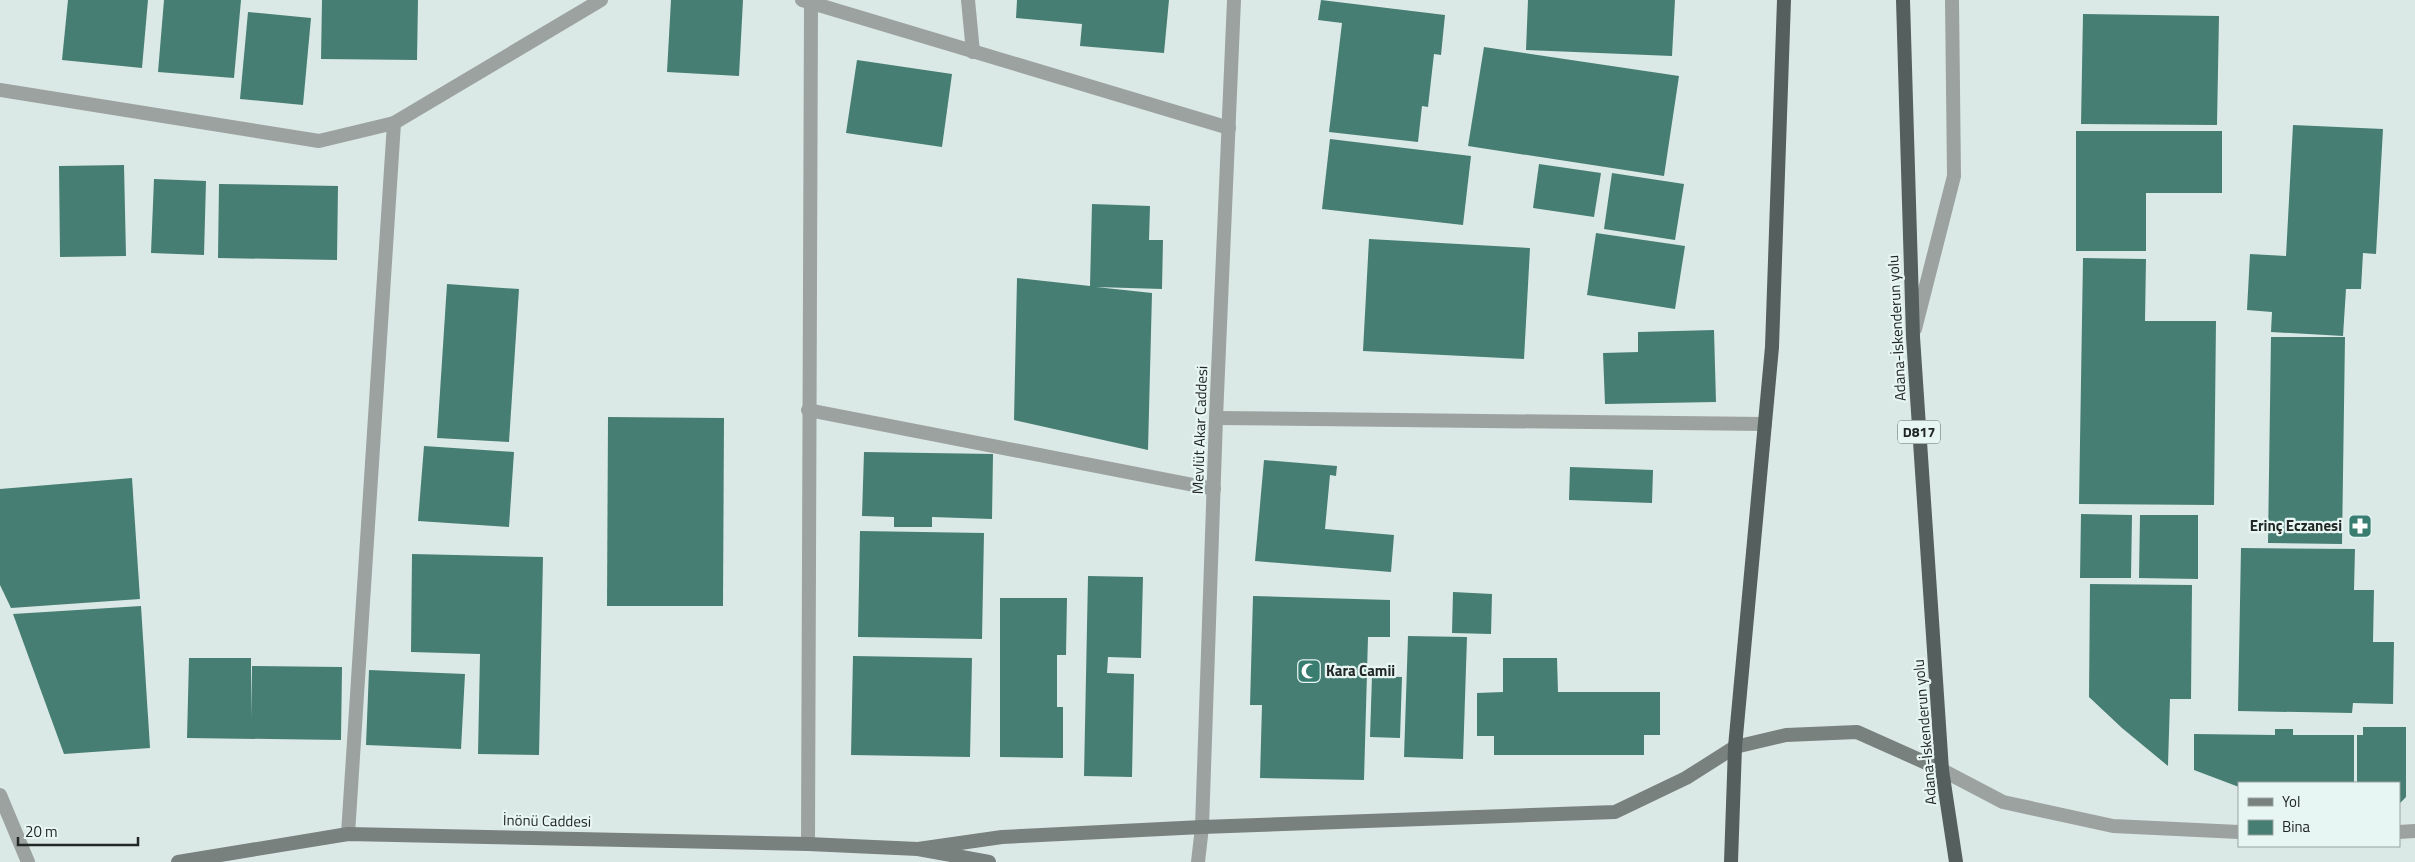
<svg xmlns="http://www.w3.org/2000/svg" width="2415" height="862" font-family="'Titillium Web',sans-serif">
<style>
.building{fill:#477e73}
.lines{fill:none;stroke-linecap:round;stroke-linejoin:round}
.service{stroke:#9ca2a0;stroke-width:14}
.minor{stroke:#9ca2a0;stroke-width:14}
.tertiary{stroke:#9ca2a0;stroke-width:14}
.secondary{stroke:#79817f;stroke-width:14}
.trunk{stroke:#55605e;stroke-width:14}
.labels{text-anchor:middle;stroke-width:4.5;stroke-linejoin:round;paint-order:stroke}
.shield{fill:#e8f6f3;stroke:#5d6563;stroke-width:1}
.shield-label{font-size:14px;font-weight:bold;fill:#212725}
.street-label{font-size:15px;fill:#212725;stroke:#e8f6f3}
.poi-label{font-size:15px;font-weight:bold;fill:#212725;stroke:#e8f6f3;text-anchor:end}
</style>
<rect width="100%" height="100%" fill="#dbe9e6"/>
<g class="building">
<path d="M68,0H148L142,68L62,60Z"/>
<path d="M164,0H241L234,78L158,72Z"/>
<path d="M322,0H418L417,60L321,59Z"/>
<path d="M671,0H743L739,76L667,72Z"/>
<path d="M1017,0H1169L1164,53L1080,46L1082,24L1016,18Z"/>
<path d="M1321,0L1445,15L1441,55L1434,54L1428,107L1422,106L1418,142L1329,132L1342,23L1318,20Z"/>
<path d="M1528,0H1675L1672,56L1526,50Z"/>
<path d="M248,12L311,18L303,105L240,99Z"/>
<path d="M2083,14L2219,16L2217,125L2081,124Z"/>
<path d="M1484,47L1679,76L1664,176L1468,146Z"/>
<path d="M857,60L952,74L942,147L846,133Z"/>
<path d="M2293,125L2383,129L2376,254L2363,253L2361,289H2346L2343,336L2271,332L2272,312L2247,310L2250,254L2286,256Z"/>
<path d="M2076,131H2222V193H2146V251H2076Z"/>
<path d="M1330,139L1471,156L1463,225L1322,209Z"/>
<path d="M1539,164L1601,173L1594,217L1533,208Z"/>
<path d="M124,165L126,256L60,257L59,166Z"/>
<path d="M1612,173L1684,184L1675,240L1604,229Z"/>
<path d="M154,179L206,181L204,255L151,253Z"/>
<path d="M219,184L338,186L337,260L218,258Z"/>
<path d="M1092,204L1150,206L1149,240H1163L1162,289L1096,287L1152,293L1148,450L1014,420L1017,278L1090,286Z"/>
<path d="M1596,233L1685,246L1675,309L1587,295Z"/>
<path d="M1369,239L1530,248L1524,359L1363,351Z"/>
<path d="M2083,258L2146,259L2145,321H2216L2214,505L2079,504Z"/>
<path d="M447,284L519,289L509,442L437,438Z"/>
<path d="M1714,330L1716,402L1605,404L1603,353L1638,352V332Z"/>
<path d="M2271,337H2345L2342,544L2268,543Z"/>
<path d="M608,417L724,418L723,606H607Z"/>
<path d="M424,446L514,452L509,527L418,521Z"/>
<path d="M864,452L993,454L992,519L932,517V527H894V517L862,516Z"/>
<path d="M1264,460L1337,466L1336,476L1330,475L1325,529L1394,535L1391,572L1255,561Z"/>
<path d="M1570,467L1653,470L1652,503L1569,500Z"/>
<path d="M132,478L140,599L11,608L0,585V489Z"/>
<path d="M2081,514L2132,515L2131,578H2080Z"/>
<path d="M2140,515H2198V579L2139,578Z"/>
<path d="M860,531L984,533L982,639L858,637Z"/>
<path d="M2241,548L2355,549L2354,590H2374L2373,642H2394L2393,704L2353,703L2352,713L2238,711Z"/>
<path d="M412,554L543,557L539,755L478,754L480,654L411,652Z"/>
<path d="M1088,576L1143,577L1141,658L1108,657L1107,673L1134,674L1132,777L1084,776Z"/>
<path d="M2090,584L2192,585L2191,699H2170L2168,766L2122,728L2089,697Z"/>
<path d="M1453,592L1492,594L1491,634L1452,633Z"/>
<path d="M1253,596L1390,600V637H1368L1364,780L1260,778L1262,705H1250Z"/>
<path d="M1000,598H1067L1066,655H1057V707H1063V758L1000,757Z"/>
<path d="M141,606L150,748L64,754L13,614Z"/>
<path d="M1408,636L1467,637L1463,759L1404,757Z"/>
<path d="M853,656L972,658L970,757L851,755Z"/>
<path d="M189,658H251V718L252,666L342,667L341,740L187,738Z"/>
<path d="M1503,658H1557L1558,692H1660V735H1644V755H1494V736H1477V693L1503,692Z"/>
<path d="M369,670L465,674L461,749L366,745Z"/>
<path d="M1372,676L1402,677L1400,738L1370,737Z"/>
<path d="M2363,727H2406V797L2399,804V783H2357V735H2363Z"/>
<path d="M2275,729H2293V735H2354V783H2239V787L2194,770V734L2275,735Z"/>
</g>
<g class="lines">
<path class="service" d="M1915,329L1954,176L1952,0"/>
<g class="minor">
<path d="M802,0L1229,128"/>
<path d="M968,0L973,52"/>
<path d="M0,90L319,141L394,123L601,0"/>
<path d="M808,410L1214,489"/>
<path d="M1216,418L1765,424"/>
<path d="M0,795L28,862"/>
<path d="M348,834L394,123"/>
<path d="M808,844L811,3"/>
<path d="M1198,862L1202,827L1216,418L1234,0"/>
</g>
<g class="tertiary">
<path d="M1942,770L2003,802L2113,826L2239,832"/>
<path d="M2399,832L2415,831"/>
</g>
<g class="secondary">
<path d="M918,849L1002,837L1202,827L1615,812L1686,778L1735,747L1786,735L1857,732L1942,770"/>
<path d="M178,862L348,834L808,844L918,849L989,862"/>
</g>
<g class="trunk">
<path d="M1903,0L1913,337L1942,770L1956,862"/>
<path d="M1731,862L1735,747L1772,347L1784,0"/>
</g>
</g>
<defs>
<g id="pharmacy-square" transform="scale(1.25)"><rect x="-9" y="-9" width="18" height="18" rx="4" fill="#397d71" stroke="#e8f6f3"/><path d="M-2-6h4v4h4v4h-4v4h-4v-4h-4v-4h4Z" fill="#fff"/></g>
<g id="mosque-square" transform="scale(1.25)"><rect x="-9" y="-9" width="18" height="18" rx="4" fill="#397d71" stroke="#e8f6f3"/><path d="M3.5-4.9A6 6 0 1 0 3.5 4.9A5 5 0 1 1 3.5-4.9Z" fill="#fff"/></g>
</defs>
<g fill-rule="evenodd">
<use href="#pharmacy-square" x="2360" y="526"/>
<use href="#mosque-square" x="1309" y="671"/>
</g>
<g class="labels">
<rect class="shield" x="1898" y="420.5" width="42" height="23" rx="4"/>
<g class="shield-label">
<text x="1919" y="437">D817</text>
</g>
<g class="street-label">
<text transform="translate(1897 328) rotate(-93)" y="5">Adana-İskenderun yolu</text>
<text transform="translate(1200 430) rotate(-88)" y="5">Mevlüt Akar Caddesi</text>
<text transform="translate(1925 732) rotate(-95)" y="5">Adana-İskenderun yolu</text>
<text transform="translate(547 821) rotate(1)" y="5">İnönü Caddesi</text>
</g>
<g class="poi-label">
<text x="2342" y="531">Erinç Eczanesi</text>
<text x="1326" y="676" text-anchor="start">Kara Camii</text>
</g>
</g>
<rect x="2238" y="782" width="162" height="65" fill="#e8f6f3" stroke="#98a3a1"/>
<rect x="2248" y="798" width="25" height="8" fill="#79817f" stroke="#98a3a1"/>
<text x="2282" y="807" font-size="15" fill="#212725">Yol</text>
<rect x="2248" y="820" width="25" height="15" fill="#477e73" stroke="#98a3a1"/>
<text x="2282" y="832" font-size="15" fill="#212725">Bina</text>
<path d="M18 837v8h120v-8" fill="none" stroke="#212725" stroke-width="2.5"/>
<text x="25" y="837" font-size="15" fill="#212725" stroke="#e8f6f3" stroke-width="4" paint-order="stroke">20 m</text>
</svg>
